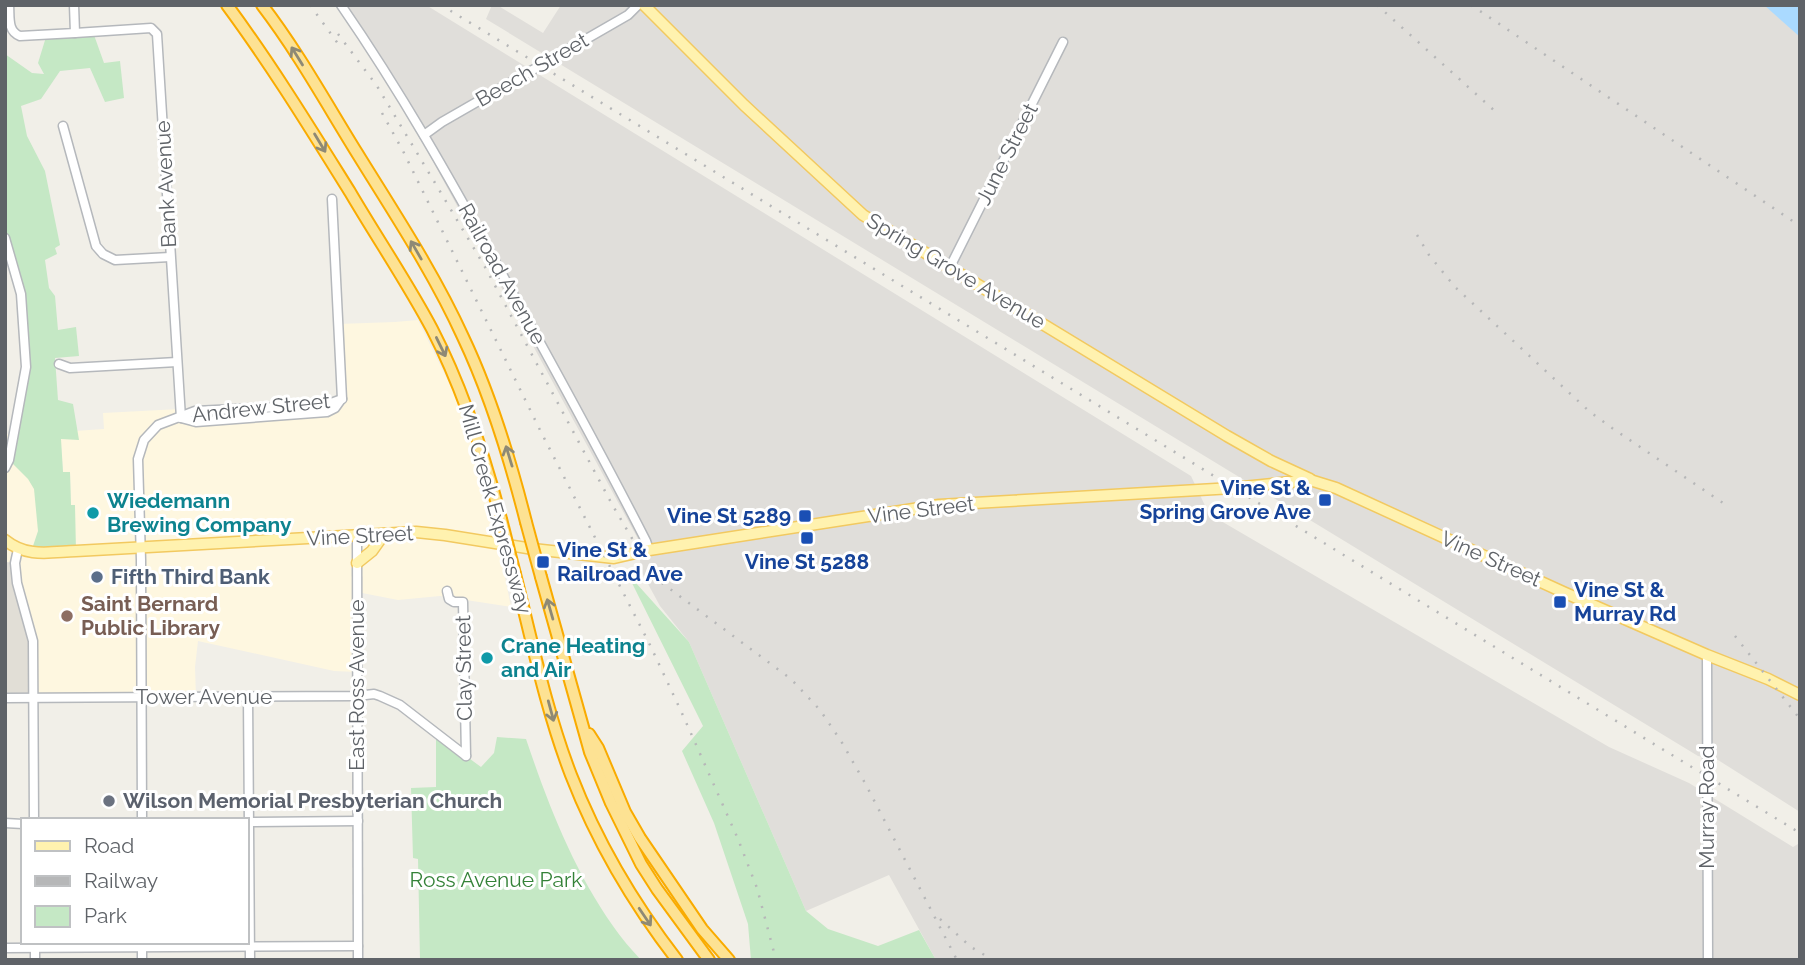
<svg xmlns="http://www.w3.org/2000/svg" width="1805" height="965" font-family="Raleway,sans-serif">
<style>
.commercial{fill:#fef7e0}
.industrial{fill:#e0deda}
.education{fill:#e1ded6}
.green{fill:#c5e8c5}
.water{fill:#aadaff}
.lines{fill:none;stroke-linecap:round;stroke-linejoin:round}
.minor-casing{stroke:#b5b8bc;stroke-width:11}
.major-casing{stroke:#f2c960;stroke-width:13}
.highway-casing{stroke:#f9ab00;stroke-width:14}
.minor{stroke:#fff;stroke-width:8}
.major{stroke:#fff2af;stroke-width:10}
.highway{stroke:#fde293;stroke-width:10}
.rail{stroke:#b6b7b8;stroke-width:2.5;stroke-dasharray:2 9;stroke-linecap:butt}
.highway-bridge-casing{stroke:#f9ab00;stroke-width:14;stroke-linecap:butt}
.highway-bridge{stroke:#fde293;stroke-width:10}
.oneway{stroke:#8e8975}
.transit-dot{fill:#1a4fb4;stroke:#fff;stroke-width:2.5}
.culture-dot{fill:#0f9aa8;stroke:#fff;stroke-width:2.5}
.service-dot{fill:#5c6f8a;stroke:#fff;stroke-width:2.5}
.education-dot{fill:#8d6e63;stroke:#fff;stroke-width:2.5}
.worship-dot{fill:#6b7280;stroke:#fff;stroke-width:2.5}
.labels{text-anchor:middle;stroke-width:6;stroke-linejoin:round;paint-order:stroke}
.street-label{font-size:21px;fill:#5f6368;stroke:#fff}
.transit-label{font-size:21px;font-weight:bold;fill:#164399;stroke:#fff;text-anchor:end}
.culture-label{font-size:21px;font-weight:bold;fill:#0d838f;stroke:#fff;text-anchor:start}
.service-label{font-size:21px;font-weight:bold;fill:#4e5e75;stroke:#fff;text-anchor:start}
.education-label{font-size:21px;font-weight:bold;fill:#785e54;stroke:#fff;text-anchor:start}
.worship-label{font-size:21px;font-weight:bold;fill:#5b616d;stroke:#fff;text-anchor:start}
.park-label{font-size:21px;fill:#348238;stroke:#fff}
</style>
<rect width="100%" height="100%" fill="#f1efe8"/>
<path class="commercial" d="M418,320L453,391L476,456L498,543L511,607L440,596L398,600L357,592V672L334,671L198,641L195,667L196,697L34,698L15,563L5,562V434L14,435L38,490V531L74,505H71L70,472H63L60,432L104,429L103,413L180,409L181,417L195,411L331,403L342,398L338,324L395,322Z"/>
<g class="industrial">
<path d="M336,5H426L1191,476L1209,514L1609,747L1689,783L1793,847L1798,844L1800,845V960H936L889,875L806,911L689,642L660,606L641,571L638,539L405,110Z"/>
<path d="M492,5H497L543,33L561,5H1800V812L1718,760L1698,756L486,19Z"/>
</g>
<path class="education" d="M5,562L15,563L33,641L34,698H5Z"/>
<g class="green">
<path d="M94,35L104,63L120,61L124,98L105,102L90,68L60,71L41,99L21,106L27,136L45,171L60,245L55,248L57,254L45,260L49,288L55,296L58,330L76,327L79,356L55,358L58,400L73,404L79,440L61,439L63,472H70L71,505H75L76,551L31,552L38,531L34,489L28,479L9,460L24,379L21,294L5,238V54L32,73L44,74L38,63L46,37Z"/>
<path d="M627,573L689,642L806,911L828,929L878,946L919,930L936,960H751L748,924L714,823L682,751L703,726Z"/>
<path d="M436,734L481,767L494,753L497,737L526,739C548,804 573,869 613,926C621,938 631,949 641,960H420L418,859L413,858L411,788L436,787Z"/>
</g>
<path class="water" d="M1764,5H1800V37Z"/>
<g class="lines">
<g class="minor-casing">
<g id="minor">
<path d="M9,5C10,17 7,31 20,36L75,33L74,5"/>
<path d="M341,5C401,92 452,182 502,274C551,362 600,451 646,541L649,550"/>
<path d="M75,33L151,28L157,34L181,418"/>
<path d="M63,126L96,246L103,254L115,260L170,257"/>
<path d="M424,135L442,122L628,15L638,5"/>
<path d="M332,199L342,399"/>
<path d="M5,238L21,294L26,367L9,460L5,468"/>
<path d="M950,267L1063,42"/>
<path d="M59,364L70,368L177,362"/>
<path d="M181,418L196,422L327,412L335,408L340,401"/>
<path d="M357,536L358,960"/>
<path d="M18,549L15,563L17,583L33,641L34,820"/>
<path d="M447,591L449,599L454,602H463L466,756"/>
<path d="M1707,655L1708,960"/>
<path d="M248,697L250,960"/>
<path d="M5,698L357,696L374,694L380,696L400,705L466,756"/>
<path d="M142,820L141,560L138,459L144,440L158,425L195,411L320,405L331,403L342,399"/>
<path d="M247,822L358,821"/>
<path d="M5,823L23,824"/>
<path d="M35,945V960"/>
<path d="M5,948L358,946"/>
<path d="M142,960V942"/>
</g>
</g>
<g class="major-casing">
<g id="major">
<path d="M644,5L744,105L863,215L1227,436L1271,461L1310,479"/>
<path d="M5,540C27,558 50,552 76,551L416,532L445,535L533,549L614,558L649,550L939,505L1233,488L1310,480L1336,488L1563,592L1707,655L1768,679L1800,695"/>
<path d="M357,563L372,551L384,534"/>
</g>
</g>
<g class="highway-casing">
<g id="highway">
<path d="M227,5C272,66 310,128 350,192C377,238 407,282 432,329C463,389 484,454 501,519"/>
<path d="M262,5C298,52 326,103 357,153C394,213 434,273 463,337C491,396 510,459 526,522"/>
<path d="M515,574C532,641 546,710 571,775C597,842 633,903 677,960"/>
<path d="M541,577L590,752L611,803L641,864L657,889L709,960"/>
<path d="M589,734L598,748L625,812L640,838L702,929L729,960"/>
</g>
</g>
<use href="#minor" class="minor"/>
<use href="#major" class="major"/>
<use href="#highway" class="highway"/>
<g class="rail">
<path d="M310,5L339,45"/>
<path d="M441,5L1800,833"/>
<path d="M1377,5L1496,112"/>
<path d="M1471,5L1800,226"/>
<path d="M338,34L377,86L438,188L485,267L613,506L640,552L662,583L791,679L820,710L841,741L865,783L957,960"/>
<path d="M382,113L403,151L540,430L650,645L681,711L738,839L757,888L776,960"/>
<path d="M1417,235L1429,255L1455,287L1590,412L1612,428L1726,505"/>
<path d="M1735,636L1800,719"/>
<path d="M940,919L971,947L993,960"/>
</g>
<g class="highway-bridge-casing">
<g id="highway-bridge">
<path d="M501,519L515,574"/>
<path d="M526,522L541,577"/>
</g>
</g>
<use href="#highway-bridge" class="highway-bridge"/>
</g>
<defs><path id="oneway-shaft" d="M-6 0H5M1.5-3L5.5 0L1.5 3" fill="none" stroke-width="1.6" stroke-linecap="round" stroke-linejoin="round" transform="scale(1.75)"/></defs>
<g class="oneway">
<use href="#oneway-shaft" transform="translate(297 56) rotate(-122)"/>
<use href="#oneway-shaft" transform="translate(320 143) rotate(59)"/>
<use href="#oneway-shaft" transform="translate(416 250) rotate(-120)"/>
<use href="#oneway-shaft" transform="translate(441 347) rotate(64)"/>
<use href="#oneway-shaft" transform="translate(509 456) rotate(-107)"/>
<use href="#oneway-shaft" transform="translate(550 609) rotate(-106)"/>
<use href="#oneway-shaft" transform="translate(551 711) rotate(75)"/>
<use href="#oneway-shaft" transform="translate(645 917) rotate(56)"/>
</g>
<g class="transit-dot">
<rect x="1318" y="493" width="14" height="14" rx="3.5"/>
<rect x="798" y="509" width="14" height="14" rx="3.5"/>
<rect x="800" y="531" width="14" height="14" rx="3.5"/>
<rect x="536" y="555" width="14" height="14" rx="3.5"/>
<rect x="1553" y="595" width="14" height="14" rx="3.5"/>
</g>
<g class="culture-dot">
<circle cx="93" cy="513" r="7"/>
<circle cx="487" cy="658" r="7"/>
</g>
<circle class="service-dot" cx="97" cy="577" r="7"/>
<circle class="education-dot" cx="67" cy="616" r="7"/>
<circle class="worship-dot" cx="109" cy="801" r="7"/>
<g class="labels">
<g class="street-label">
<text transform="translate(532 70) rotate(-30)" y="7">Beech Street</text>
<text transform="translate(1007 154) rotate(-63)" y="7">June Street</text>
<text transform="translate(166 184) rotate(-93)" y="7">Bank Avenue</text>
<text transform="translate(956 271) rotate(31)" y="7">Spring Grove Avenue</text>
<text transform="translate(502 274) rotate(61)" y="7">Railroad Avenue</text>
<text transform="translate(261 408) rotate(-6)" y="7">Andrew Street</text>
<text transform="translate(495 509) rotate(74)" y="7">Mill Creek Expressway</text>
<text transform="translate(921 510) rotate(-7)" y="7">Vine Street</text>
<text transform="translate(360 536) rotate(-3)" y="7">Vine Street</text>
<text transform="translate(1491 559) rotate(24)" y="7">Vine Street</text>
<text transform="translate(464 668) rotate(-91)" y="7">Clay Street</text>
<text transform="translate(357 685) rotate(-90)" y="7">East Ross Avenue</text>
<text x="204" y="704">Tower Avenue</text>
<text transform="translate(1707 807) rotate(-90)" y="7">Murray Road</text>
</g>
<g class="transit-label">
<text x="1311" y="495">Vine St &amp;<tspan x="1311" dy="24">Spring Grove Ave</tspan></text>
<text x="791" y="523">Vine St 5289</text>
<text x="557" y="557" text-anchor="start">Vine St &amp;<tspan x="557" dy="24">Railroad Ave</tspan></text>
<text x="807" y="569" text-anchor="middle">Vine St 5288</text>
<text x="1574" y="597" text-anchor="start">Vine St &amp;<tspan x="1574" dy="24">Murray Rd</tspan></text>
</g>
<g class="culture-label">
<text x="107" y="508">Wiedemann<tspan x="107" dy="24">Brewing Company</tspan></text>
<text x="501" y="653">Crane Heating<tspan x="501" dy="24">and Air</tspan></text>
</g>
<g class="service-label">
<text x="111" y="584">Fifth Third Bank</text>
</g>
<g class="education-label">
<text x="81" y="611">Saint Bernard<tspan x="81" dy="24">Public Library</tspan></text>
</g>
<g class="worship-label">
<text x="123" y="808">Wilson Memorial Presbyterian Church</text>
</g>
<g class="park-label">
<text x="496" y="887">Ross Avenue Park</text>
</g>
</g>
<rect width="1805" height="965" fill="none" stroke="#5f6368" stroke-width="14"/>
<rect x="21" y="818" width="228" height="126" fill="#ffffff" stroke="#bfc1c3" stroke-width="2"/>
<rect x="35" y="841" width="35" height="10" fill="#fff2af" stroke="#bfc1c3" stroke-width="2"/>
<text x="84" y="853" font-size="21" fill="#5f6368">Road</text>
<rect x="35" y="876" width="35" height="10" fill="#b6b7b8" stroke="#bfc1c3" stroke-width="2"/>
<text x="84" y="888" font-size="21" fill="#5f6368">Railway</text>
<rect x="35" y="906" width="35" height="21" fill="#c5e8c5" stroke="#bfc1c3" stroke-width="2"/>
<text x="84" y="923" font-size="21" fill="#5f6368">Park</text>
</svg>
